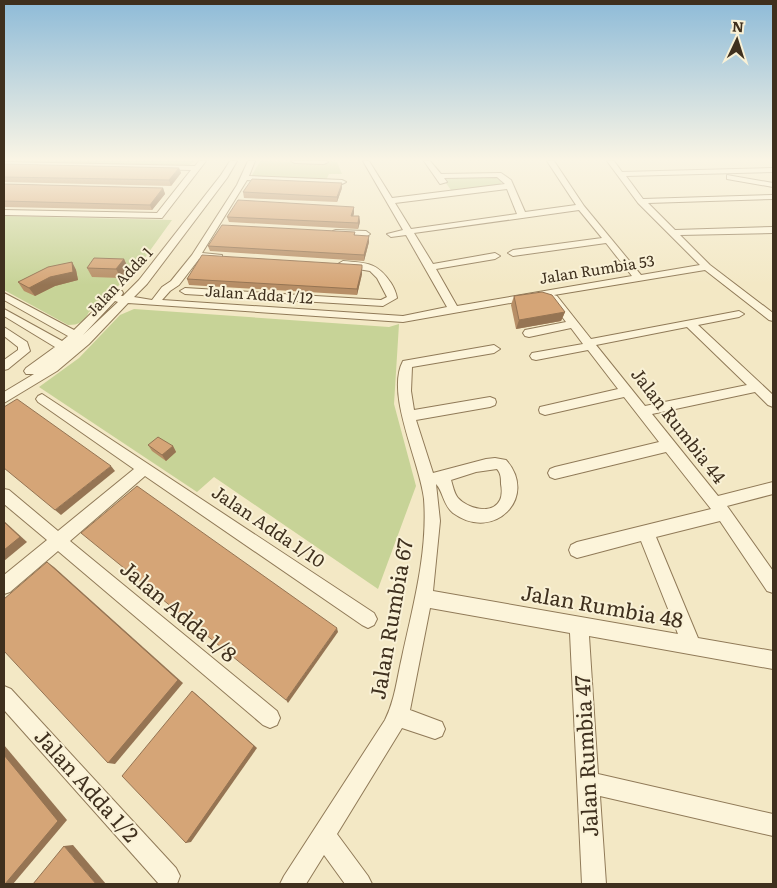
<svg xmlns="http://www.w3.org/2000/svg" width="777" height="888" font-family="Literata,serif">
<style>
.green{fill:#c7d397}
.lines{fill:none;stroke-linecap:round;stroke-linejoin:round}
.minor-casing{stroke:#907a58;stroke-width:2}
.minor{fill:#fcf4da;fill-rule:evenodd}
.wall{fill:#b78e66}
.shaded-wall{fill:#957453}
.building{fill:#d5a577;stroke:#957453}
.labels{text-anchor:middle;stroke-width:4;stroke-linejoin:round;paint-order:stroke}
.far-street-label{font-size:15px;fill:#3f301e;stroke:#f9f1d6}
.street-label{font-size:18px;fill:#3f301e;stroke:#f9f1d6}
.near-street-label{font-size:21px;fill:#3f301e;stroke:#f9f1d6}
</style>
<rect width="100%" height="100%" fill="#f3e8c5"/>
<g class="green">
<path d="M4,161H195L188,166Z"/>
<path d="M260,161L326,163L327,161L337,162L342,174H329L326,180L251,177Z"/>
<path d="M449,177L496,178L502,182L499,185L456,191L451,190L443,179Z"/>
<path d="M4,216L172,220L136,270L89,312C84,322 79,325 68,325L4,290Z"/>
<path d="M134,309L389,327L399,324L394,404L416,486L378,589L214,477L197,492L39,387L79,358L120,315Z"/>
</g>
<g class="lines">
<g class="minor-casing">
<g id="minor">
<path d="M199,161H206L162,218L4,215V210L157,213L191,170L4,166V162L195,166Z"/>
<path d="M230,161H237L227,178L147,284L134,297L152,300L162,287L171,281L192,255L237,185L248,161H255L249,176L342,180L346,182L342,184L247,180L202,253L222,255V259H199L179,285L170,291L162,300L403,316L447,307L406,235L391,237L387,234L403,230L363,161H369L392,198L505,184L497,177L444,178L447,182L440,184L424,161H430L441,174L501,173L511,180L525,212L576,205L547,161H554L584,206L641,275L700,265L638,203L607,161H614L622,172L773,168V172L626,176L643,199L773,195V199L648,203L675,230L773,227V233L680,235L710,265L773,313V321L769,320L705,270L554,295L557,296L591,339L739,311L744,314L739,317L698,325L773,395V407L768,405L755,392L652,414L718,496L773,482V494L727,506L773,571V593L767,591L720,521L656,537L698,638L773,651V669L589,636L598,774L773,814V836L600,796L606,884H582L570,633L430,608L410,710L442,722L445,729L442,736L435,739L402,728L337,834L368,876L372,884H345L324,855L306,884H280L284,876L385,720C395,700 397,678 402,657C413,606 428,552 424,499C420,462 385,394 403,361L494,345L500,349L494,353L412,367L411,391L414,410L490,397L495,399L496,402L495,405L490,407L416,420L433,473L486,459L495,458L506,460C539,497 494,543 453,513C443,505 443,491 436,484L440,521L433,591L678,634L641,541L577,558L571,555L569,550L571,545L577,542L711,509L666,452L555,479L550,477L548,473L550,469L555,467L659,442L624,397L545,415L540,413L539,410L540,407L618,389L588,350L536,360L532,359L530,356L532,353L583,344L571,328L529,337L525,336L523,333L525,330L566,322L548,298L550,296L403,322L128,303L89,344L57,371L4,403V392L34,374H26L24,371L26,368L55,347L4,316V309L62,341L68,336L4,300V293L74,330L114,291H122L123,293L121,296H123L139,280L221,175ZM507,189L517,214L411,229L395,203ZM579,210L602,238L513,250L508,253L513,256L606,243L632,276L457,306L436,269L495,259L500,256L495,253L433,264L414,233ZM115,301L118,302L83,335ZM687,327L747,385L645,406L596,345ZM497,469C501,474 501,478 501,484C502,489 502,496 500,500C492,516 467,508 458,498C454,493 453,486 451,480L476,472Z"/>
<path d="M291,161H327L328,162L324,164L295,163Z"/>
<path d="M727,175L773,183V187L727,179Z"/>
<path d="M336,230L366,231L370,234L366,237L333,235V231Z"/>
<path d="M343,261C367,263 377,262 391,283C394,288 396,292 397,298L383,306L185,294L180,291L185,288L381,300L387,297L377,278L370,271L340,266L338,264Z"/>
<path d="M4,327L27,342L30,351L8,369L4,370V360L18,350V347L4,336Z"/>
<path d="M42,394L374,613L377,619L374,625L368,628L362,625L145,476L70,541L277,711L280,718L277,725L270,728L263,725L58,551L10,592L4,594V575L47,540L4,504V489L9,490L58,531L134,469L38,402L36,399L38,396Z"/>
<path d="M4,686L11,689L176,868L180,876L177,884H159L4,710Z"/>
</g>
</g>
<use href="#minor" class="minor"/>
</g>
<g class="wall">
<path d="M4,164L179,168L181,173L171,186L4,182Z"/>
<path d="M4,184L163,188L165,194L152,210L4,207Z"/>
<path d="M342,188L337,202L244,198L243,192Z"/>
<path d="M354,207V213L353,216H359L360,222L358,229L229,222L227,217Z"/>
<path d="M355,232V235L369,242L364,261L210,251L208,246Z"/>
<path d="M124,259L128,268L121,278L92,277L87,268Z"/>
<path d="M72,262L76,270L78,280L55,286L35,296L24,291L18,282Z"/>
<path d="M362,274L357,295L189,285L187,279Z"/>
<path d="M514,296L565,312L561,321L516,329L511,305Z"/>
<path d="M148,445L173,446L176,452L166,461L152,451Z"/>
</g>
<g class="shaded-wall">
<path d="M179,168L181,173L171,186L169,180Z"/>
<path d="M342,183V188L337,202V197Z"/>
<path d="M163,188L165,194L152,210L150,205Z"/>
<path d="M354,207V213L352,222L351,216Z"/>
<path d="M359,216L360,222L358,229V223Z"/>
<path d="M369,236V242L364,261V255Z"/>
<path d="M124,259L128,268L121,278L116,269Z"/>
<path d="M72,262L76,270L78,280L55,286L35,296L29,288L50,277Z"/>
<path d="M362,268V274L357,295V289Z"/>
<path d="M565,312L561,321L516,329L519,320Z"/>
<path d="M173,446L176,452L166,461L162,455Z"/>
<path d="M111,466L115,471L61,515L55,510Z"/>
<path d="M4,521L27,542L4,561Z"/>
<path d="M47,562L54,567L183,683L115,764L108,763Z"/>
<path d="M337,628L338,632L288,703L286,700Z"/>
<path d="M192,691L196,694L257,748L191,842L186,843Z"/>
<path d="M4,745L67,820L13,884H5Z"/>
<path d="M73,845L106,884H96L64,846Z"/>
</g>
<g class="building">
<path d="M4,164L179,168L169,180L4,177Z"/>
<path d="M252,179L342,183L337,197L243,192Z"/>
<path d="M4,184L163,188L150,205L4,201Z"/>
<path d="M238,200L354,207L351,216H359L358,223L227,217Z"/>
<path d="M222,225L355,232L354,235L369,236L364,255L208,246Z"/>
<path d="M202,255L362,265V268L357,289L187,279Z"/>
<path d="M94,258L124,259L116,269L87,268Z"/>
<path d="M72,262L73,272L50,277L29,288L18,282L48,267Z"/>
<path d="M542,292L552,295L565,312L519,320L514,296Z"/>
<path d="M17,399L111,466L55,510L4,468V407Z"/>
<path d="M158,437L173,446L162,455L148,445Z"/>
<path d="M137,486L337,628L286,700L81,533Z"/>
<path d="M4,522L20,537L4,550Z"/>
<path d="M47,562L178,680L108,763L4,651V599Z"/>
<path d="M192,691L254,746L186,843L122,776Z"/>
<path d="M4,755L58,821L5,884H4Z"/>
<path d="M64,846L96,884H33Z"/>
</g>
<linearGradient id="sky" x2="0" y2="1"><stop stop-color="#8ebbd8"/><stop offset="0.56" stop-color="#faf5e5"/><stop offset="1" stop-color="#faf5e5" stop-opacity="0"/></linearGradient>
<rect width="777" height="285" fill="url(#sky)"/>
<g class="labels">
<g class="far-street-label">
<text transform="translate(597 270) rotate(-9)" y="5">Jalan Rumbia 53</text>
<text transform="translate(120 282) rotate(-47)" y="5">Jalan Adda 1</text>
<text transform="translate(259 295) rotate(4)" y="5">Jalan Adda 1/12</text>
</g>
<g class="street-label">
<text transform="translate(678 426) rotate(52)" y="6">Jalan Rumbia 44</text>
<text transform="translate(268 527) rotate(34)" y="6">Jalan Adda 1/10</text>
</g>
<g class="near-street-label">
<text transform="translate(602 607) rotate(10)" y="7">Jalan Rumbia 48</text>
<text transform="translate(178 612) rotate(40)" y="7">Jalan Adda 1/8</text>
<text transform="translate(392 619) rotate(-80)" y="7">Jalan Rumbia 67</text>
<text transform="translate(587 756) rotate(-93)" y="7">Jalan Rumbia 47</text>
<text transform="translate(86 786) rotate(48)" y="7">Jalan Adda 1/2</text>
</g>
</g>
<rect width="777" height="888" fill="none" stroke="#3f301e" stroke-width="10"/>
<g transform="translate(737 40) rotate(4)" stroke="#f9f1d6" stroke-width="4" paint-order="stroke">
<path d="M0-4L9 19L0 12L-9 19Z" fill="#3f301e"/>
<text y="-8" font-size="14" font-weight="bold" text-anchor="middle" fill="#3f301e">N</text>
</g>
</svg>
